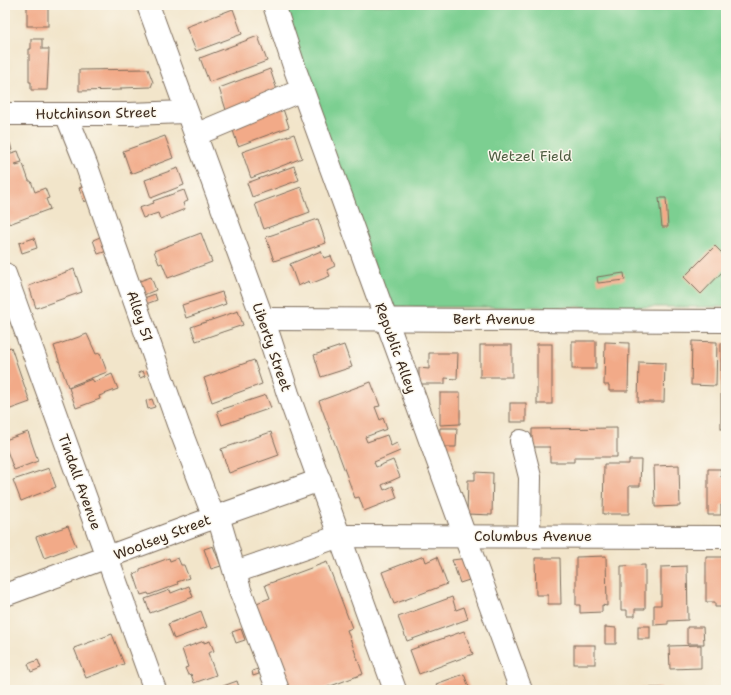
<svg xmlns="http://www.w3.org/2000/svg" width="731" height="695" font-family="'Shantell Sans',sans-serif">
<style>
.green{fill:#7ccf91;stroke:#5c7c58}
.building{fill:#f2aa88}
.lines{fill:none;stroke-linecap:round;stroke-linejoin:round}
.minor-casing{stroke:#7b6b5a;stroke-width:24}
.minor{stroke:#fff;stroke-width:22}
.labels{text-anchor:middle;stroke-width:3;stroke-linejoin:round;paint-order:stroke}
.street-label{font-size:14px;fill:#3b2a1e;stroke:#fbf7ec}
.park-label{font-size:14px;fill:#4e5c40;stroke:#fbf7ec}
</style>
<rect width="100%" height="100%" fill="#fbf7ec"/>
<filter id="ink" filterUnits="userSpaceOnUse"><feTurbulence type="fractalNoise" baseFrequency=".025" numOctaves="2"/><feDisplacementMap in="SourceGraphic" scale="8" xChannelSelector="R" yChannelSelector="G"/><feConvolveMatrix kernelMatrix="1 2 1 2 8 2 1 2 1" color-interpolation-filters="sRGB"/></filter>
<filter id="wash" filterUnits="userSpaceOnUse"><feTurbulence type="fractalNoise" baseFrequency=".012" numOctaves="4" result="noise"/><feDisplacementMap in="SourceGraphic" scale="16" xChannelSelector="R" yChannelSelector="G"/><feGaussianBlur stdDeviation="0.9" result="paint"/><feColorMatrix in="noise" values="0 0 0 0 0 0 0 0 0 0 0 0 0 0 0 0 0 1.4 0 .05"/><feComposite in="paint" operator="in"/></filter>
<g filter="url(#wash)">
<rect width="100%" height="100%" fill="#f2e5ca"/>
<path class="green" d="M280,5H726V307H389Z"/>
<g id="blocks">
<g class="building">
<rect x="27" y="5" width="21" height="21"/>
<path d="M233,9L242,34L196,51L186,27Z"/>
<path d="M258,36L267,61L209,82L200,58Z"/>
<path d="M31,39H42V49H49L47,90H31V82H29V49H31Z"/>
<path d="M148,69L153,82L151,87L121,88V90L79,91V70Z"/>
<path d="M270,69L278,93L227,113L219,88Z"/>
<path d="M281,103L289,127L238,146L230,121Z"/>
<path d="M294,134L302,158L251,178L242,152Z"/>
<path d="M165,136L173,158L131,174L123,151Z"/>
<path d="M10,143L12,150L5,153V145Z"/>
<path d="M18,151L22,162L15,164L16,166L23,164L29,181H31L35,192L45,188L49,198L46,199L50,209L9,224L5,214V155Z"/>
<path d="M294,166L299,180L252,197L247,183Z"/>
<path d="M178,168L184,185L151,198L145,180Z"/>
<path d="M88,184L93,198L84,202L79,188Z"/>
<path d="M301,187L310,212L264,229L255,204Z"/>
<path d="M184,190L188,201L183,203L185,209L160,219L158,213L143,218L139,208L154,203L153,201Z"/>
<path d="M659,198H666L668,227H662Z"/>
<path d="M318,219L326,243L274,261L266,237Z"/>
<path d="M201,233L212,262L168,278L162,263L159,264L154,251Z"/>
<path d="M105,235L110,250L98,254L93,240Z"/>
<path d="M34,238L37,248L22,253L19,243Z"/>
<path d="M715,246L726,257V268L701,294L684,277Z"/>
<path d="M321,251L324,258L331,256L335,266L327,270L330,276L310,284L309,281L298,286L290,264Z"/>
<path d="M74,269L82,292L36,308L29,286Z"/>
<path d="M624,273L625,280L598,283L597,277Z"/>
<path d="M151,277L156,290L139,297L134,283Z"/>
<path d="M222,292L226,304L186,318L182,305Z"/>
<path d="M155,294L157,300L146,304L144,298Z"/>
<path d="M238,311L243,325L196,341L191,327Z"/>
<path d="M87,334L96,354L100,353L107,372L68,387L54,346Z"/>
<rect x="572" y="341" width="24" height="28"/>
<path d="M692,341L717,342L716,386L691,385Z"/>
<path d="M605,342L629,343L628,391H609V385H604Z"/>
<rect x="721" y="343" width="5" height="86"/>
<rect x="537" y="344" width="15" height="60"/>
<path d="M344,345L352,367L321,377L314,355Z"/>
<rect x="480" y="345" width="32" height="32"/>
<path d="M11,347L30,402L5,411V349Z"/>
<path d="M429,353H458L457,379L445,378V384H419V368L429,369Z"/>
<path d="M254,360L262,384L212,402L204,378Z"/>
<path d="M639,362L665,363L664,402H638Z"/>
<path d="M143,371L145,376L140,378L138,373Z"/>
<path d="M112,374L118,389L99,396L100,399L76,408L69,388L92,379L94,382Z"/>
<path d="M371,382L380,406L375,407L380,420L383,418L387,429L365,437L367,442L387,435L391,446L397,443L400,451L374,462L376,467L393,460L400,477L382,485L384,490L393,486L397,498L364,511L359,497L355,498L319,401Z"/>
<path d="M440,393H460V424L440,425Z"/>
<path d="M266,395L271,408L222,425L217,411Z"/>
<path d="M152,399L155,407L148,409L146,401Z"/>
<rect x="510" y="403" width="16" height="19"/>
<path d="M440,428H457L456,447H439Z"/>
<path d="M617,428V457H574V462H550V447H532V429Z"/>
<path d="M28,432L38,461L14,470L5,445V440Z"/>
<path d="M271,432L279,455L229,473L221,449Z"/>
<path d="M629,460H641L640,486H629V514H603L604,464H629Z"/>
<path d="M679,465L680,506L655,507L654,466Z"/>
<path d="M49,468L56,487L21,501L13,480Z"/>
<path d="M708,469H721V477H726V505H721V515H708Z"/>
<path d="M475,472L493,473L492,515L467,514L468,480H475Z"/>
<path d="M68,526L76,546L44,558L36,537Z"/>
<path d="M213,546L221,566L211,569L204,549Z"/>
<path d="M424,556L426,562L437,557L447,584L394,604L382,572Z"/>
<path d="M606,556L607,606L602,605V612L580,613V605H576V557Z"/>
<path d="M706,557H726V607H715V602H706Z"/>
<path d="M169,558L170,561L178,558L181,565H184L189,578L177,582L178,584L149,595L148,593L141,595L134,574L140,572V569Z"/>
<path d="M468,558L475,578L460,583L452,560Z"/>
<path d="M535,558H560L561,604H548V595H536Z"/>
<path d="M327,562L352,628L347,630L363,674L320,690H286L254,604L270,598L265,585Z"/>
<path d="M645,565V609H635V616H627V610H621V566Z"/>
<path d="M687,566L688,620L668,621V624L654,625V605H661V567Z"/>
<path d="M189,586L193,597L150,613L145,599L170,590L171,593Z"/>
<path d="M452,597L456,610L464,607L468,619L407,641L398,617Z"/>
<path d="M201,611L207,627L174,639L168,624Z"/>
<rect x="638" y="626" width="12" height="13"/>
<path d="M605,627L616,628V644H605Z"/>
<path d="M687,627H703L704,644H687Z"/>
<path d="M241,629L245,640L236,643L232,632Z"/>
<path d="M464,631L473,654L419,674L410,650Z"/>
<path d="M112,634L124,664L86,678L74,648Z"/>
<path d="M204,641V643L210,641L214,651L208,653L216,675L194,683L191,674L188,675L185,668L188,667L182,649Z"/>
<rect x="574" y="645" width="21" height="19"/>
<path d="M701,645V668L670,669L669,646Z"/>
<path d="M38,660L41,668L31,672L28,664Z"/>
<path d="M258,669L259,674L253,676L252,671Z"/>
<path d="M464,674L470,690H439L436,684Z"/>
<path d="M237,681L240,690H212Z"/>
<path d="M209,686L211,690H197Z"/>
<rect x="633" y="688" width="28" height="2"/>
</g>
</g>
</g>
<g filter="url(#ink)">
<use href="#blocks" fill-opacity="0" stroke="#7b6b5a" stroke-width="1"/>
<g class="lines">
<g class="minor-casing">
<g id="minor">
<path d="M148,5L269,336L288,394L395,690"/>
<path d="M274,5L296,72L521,690"/>
<path d="M5,114H129L186,112"/>
<path d="M66,114L86,164L178,424L214,518"/>
<path d="M195,135L302,90"/>
<path d="M5,274L155,690"/>
<path d="M263,319L726,321"/>
<path d="M521,441L530,477L529,536"/>
<path d="M218,516L240,590L278,690"/>
<path d="M235,572L340,536L726,537"/>
<path d="M5,595L218,516L320,480"/>
</g>
</g>
<use href="#minor" class="minor"/>
</g>
</g>
<g class="labels">
<g class="street-label">
<text transform="translate(96 113) rotate(-1)" y="5">Hutchinson Street</text>
<text transform="translate(140 316) rotate(71)" y="5">Alley 51</text>
<text x="494" y="324">Bert Avenue</text>
<text transform="translate(272 347) rotate(71)" y="5">Liberty Street</text>
<text transform="translate(396 348) rotate(70)" y="5">Republic Alley</text>
<text transform="translate(80 482) rotate(70)" y="5">Tindall Avenue</text>
<text x="533" y="541">Columbus Avenue</text>
<text transform="translate(162 537) rotate(-21)" y="5">Woolsey Street</text>
</g>
<g class="park-label">
<text x="530" y="161">Wetzel Field</text>
</g>
</g>
<rect width="731" height="695" fill="none" stroke="#fbf7ec" stroke-width="20"/>
</svg>
